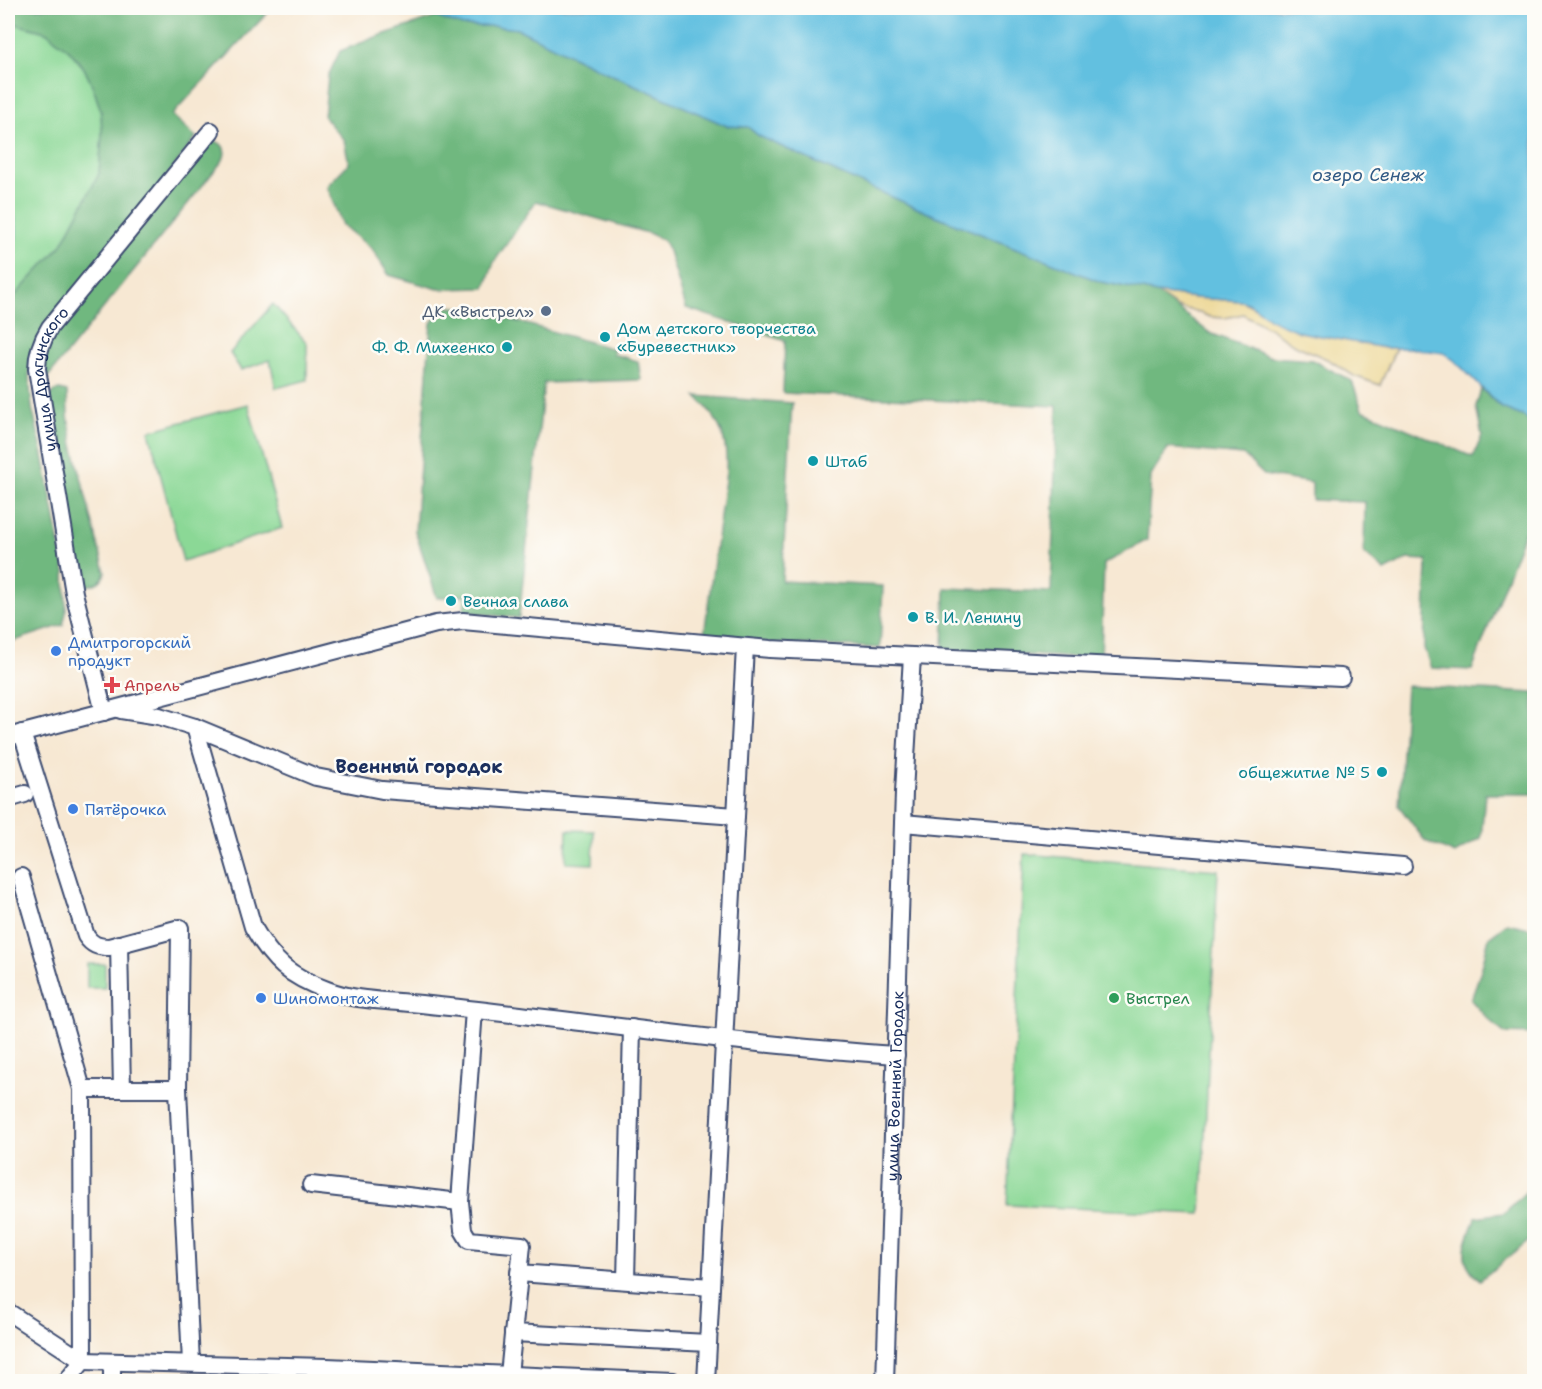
<svg xmlns="http://www.w3.org/2000/svg" width="1542" height="1389" font-family="'Shantell Sans',sans-serif">
<style>
.green{fill:#8bd896;stroke:#53847a;stroke-width:1.5}
.forest{fill:#70b87f;stroke:#46746e;stroke-width:1.5}
.sand{fill:#eeda9e;stroke:#84847e;stroke-width:1.5}
.water{fill:#62c0e0;stroke:#3e789f;stroke-width:1.5}
.lines{fill:none;stroke-linecap:round;stroke-linejoin:round}
.minor-casing{stroke:#3c4b70;stroke-width:20}
.minor{stroke:#fff;stroke-width:16}
.service-dot{fill:#5c6f8a;stroke:#fdfcf7;stroke-width:2}
.culture-dot{fill:#0f9aa8;stroke:#fdfcf7;stroke-width:2}
.shop-dot{fill:#3f7fe0;stroke:#fdfcf7;stroke-width:2}
.health-dot{fill:#e0444e;stroke:#fdfcf7;stroke-width:2}
.leisure-dot{fill:#2e9e5b;stroke:#fdfcf7;stroke-width:2}
.labels{text-anchor:middle;stroke-width:5;stroke-linejoin:round;paint-order:stroke}
.service-label{font-size:16px;fill:#4e5e75;stroke:#fdfcf7;text-anchor:end}
.culture-label{font-size:16px;fill:#0d838f;stroke:#fdfcf7;text-anchor:start}
.street-label{font-size:16px;fill:#1b2f5e;stroke:#fdfcf7}
.shop-label{font-size:16px;fill:#366cbe;stroke:#fdfcf7;text-anchor:start}
.health-label{font-size:16px;fill:#be3a42;stroke:#fdfcf7;text-anchor:start}
.leisure-label{font-size:16px;fill:#27864d;stroke:#fdfcf7;text-anchor:start}
.water-label{font-size:18px;font-style:italic;fill:#305a85;stroke:#fdfcf7}
.neighbourhood-label{font-size:18px;font-weight:bold;fill:#1b2f5e;stroke:#fdfcf7}
</style>
<rect width="100%" height="100%" fill="#fdfcf7"/>
<filter id="ink" filterUnits="userSpaceOnUse"><feTurbulence type="fractalNoise" baseFrequency=".0167" numOctaves="2"/><feDisplacementMap in="SourceGraphic" scale="12" xChannelSelector="R" yChannelSelector="G"/><feConvolveMatrix kernelMatrix="1 2 1 2 8 2 1 2 1" color-interpolation-filters="sRGB"/></filter>
<filter id="wash" filterUnits="userSpaceOnUse"><feTurbulence type="fractalNoise" baseFrequency=".008" numOctaves="4" result="noise"/><feDisplacementMap in="SourceGraphic" scale="24" xChannelSelector="R" yChannelSelector="G"/><feGaussianBlur stdDeviation="1.35" result="paint"/><feColorMatrix in="noise" values="0 0 0 0 0 0 0 0 0 0 0 0 0 0 0 0 0 1.4 0 .05"/><feComposite in="paint" operator="in"/></filter>
<g filter="url(#wash)">
<rect width="100%" height="100%" fill="#f7e8d3"/>
<g class="green">
<path d="M8,22L46,32L69,50L84,68L93,87L101,111L102,134L99,174L61,246L8,303V252L13,247L8,187V133L10,117L8,111Z"/>
<path d="M273,304L307,343V380L276,388L270,360L241,370L230,353Z"/>
<path d="M248,404L282,528L183,561L149,431Z"/>
<path d="M567,830L594,831L593,864L566,863Z"/>
<path d="M1024,854L1218,870L1201,1214L1007,1205Z"/>
<rect x="87" y="964" width="18" height="24"/>
</g>
<g class="forest">
<path d="M8,8H272L172,115L196,137L30,361L29,377L32,408L42,450L65,572L66,613L63,625L8,643V303L61,246L99,174L102,134L101,111L93,87L84,68L69,50L46,32L8,22Z"/>
<path d="M436,17L463,26H494L518,29L599,69L727,126L748,127L759,136L856,181L926,212L1101,282L1157,293L1210,333L1271,357L1312,360L1352,381L1362,410L1473,457L1482,436L1476,407L1481,389L1502,408L1525,417L1534,425V522L1529,520L1472,670L1431,668L1424,648L1427,560L1407,559L1385,571L1364,553L1365,502L1312,500V483L1264,475L1243,455L1168,448L1151,476L1147,540L1104,564L1101,659L943,650L945,588L1051,592L1057,406L783,393L785,341L686,308L669,251L664,241L651,234L536,201L494,262L485,288L438,289L389,275L372,249L342,225L327,186L349,163L344,140L324,117L328,76L340,51L376,37Z"/>
<path d="M211,141C222,141 228,149 223,160L43,383L45,344Z"/>
<path d="M449,307C466,306 481,316 498,316L614,349L613,354L638,361L641,380L544,383L519,618L464,612L465,595L437,598L415,531L431,323L441,310Z"/>
<path d="M60,390L67,392L68,415L73,445L105,572C102,585 91,585 80,587L47,399L55,391Z"/>
<path d="M696,396L792,403L782,581L883,586L880,648L770,643L704,635L726,472C728,438 721,421 696,396Z"/>
<path d="M1406,686L1534,693V794H1485L1481,838L1455,854L1425,841L1399,806Z"/>
<path d="M1507,923L1534,929V1034L1504,1033L1487,1018L1471,1000L1482,967L1489,937Z"/>
<path d="M1534,1184V1237L1480,1280C1455,1259 1466,1242 1476,1217L1504,1213Z"/>
</g>
<path class="sand" d="M1157,293L1196,298L1242,301L1300,332L1385,348H1396L1380,385L1354,376L1329,360L1293,344L1269,328L1243,314L1225,318L1210,317L1195,311L1177,307Z"/>
<g class="water">
<path d="M428,8H1534V425L1525,417L1502,408L1455,361L1444,353L1409,348H1385L1300,332L1272,320L1250,304L1242,301L1196,298L1157,293L1101,282L926,212L856,181L759,136L748,127L727,126L599,69L518,29L494,26H463L436,17Z"/>
<path d="M8,187C10,206 26,237 8,252Z"/>
</g>
</g>
<g filter="url(#ink)">
<g class="lines">
<g class="minor-casing">
<g id="minor">
<path d="M121,710L159,716L195,727L316,777L382,790L736,816"/>
<path id="s1" d="M104,712L74,593L37,369C37,353 42,340 50,327L211,131"/>
<path d="M195,727L253,927C273,962 289,976 327,990C350,999 374,1000 399,1002C430,1005 462,1008 494,1012C627,1027 761,1046 896,1055"/>
<path d="M22,733L86,936C92,945 98,947 109,947L180,928L178,1089L191,1363"/>
<path d="M8,737L436,624L463,621L770,649L1341,677"/>
<path d="M8,799L25,794"/>
<path d="M903,823L1403,866"/>
<path d="M21,877L82,1089L83,1361"/>
<path d="M119,944L122,1089"/>
<path d="M474,1010L460,1202L463,1230L469,1240L522,1245L509,1375"/>
<path d="M82,1089H178"/>
<path d="M311,1185L460,1202"/>
<path d="M519,1273L711,1287"/>
<path d="M626,1280L632,1028"/>
<path d="M8,1312L83,1361"/>
<path d="M513,1333L708,1343"/>
<path d="M83,1361L327,1367L673,1382"/>
<path d="M66,1382L83,1361"/>
<path d="M112,1382V1362"/>
<path d="M706,1382L745,647"/>
<path id="s2" d="M885,1382L904,792L912,656"/>
</g>
</g>
<use href="#minor" class="minor"/>
</g>
</g>
<circle class="service-dot" cx="546" cy="311" r="6"/>
<g class="culture-dot">
<circle cx="605" cy="337" r="6"/>
<circle cx="507" cy="347" r="6"/>
<circle cx="813" cy="461" r="6"/>
<circle cx="451" cy="601" r="6"/>
<circle cx="913" cy="617" r="6"/>
<circle cx="1382" cy="772" r="6"/>
</g>
<g class="shop-dot">
<circle cx="56" cy="651" r="6"/>
<circle cx="73" cy="809" r="6"/>
<circle cx="261" cy="998" r="6"/>
</g>
<path class="health-dot" d="M109 676h6v6h6v6h-6v6h-6v-6h-6v-6h6z"/>
<circle class="leisure-dot" cx="1114" cy="998" r="6"/>
<g class="labels">
<g class="service-label">
<text x="534" y="317">ДК «Выстрел»</text>
</g>
<g class="culture-label">
<text x="617" y="334">Дом детского творчества<tspan x="617" dy="18">«Буревестник»</tspan></text>
<text x="495" y="353" text-anchor="end">Ф. Ф. Михеенко</text>
<text x="825" y="467">Штаб</text>
<text x="463" y="607">Вечная слава</text>
<text x="925" y="623">В. И. Ленину</text>
<text x="1370" y="778" text-anchor="end">общежитие № 5</text>
</g>
<g class="street-label">
<text dy="6" stroke="none"><textPath href="#s1" startOffset="342">улица Драгунского</textPath></text>
<text dy="6" stroke="none"><textPath href="#s2" startOffset="296">улица Военный Городок</textPath></text>
</g>
<g class="shop-label">
<text x="68" y="648">Дмитрогорский<tspan x="68" dy="18">продукт</tspan></text>
<text x="85" y="815">Пятёрочка</text>
<text x="273" y="1004">Шиномонтаж</text>
</g>
<g class="health-label">
<text x="124" y="691">Апрель</text>
</g>
<g class="leisure-label">
<text x="1126" y="1004">Выстрел</text>
</g>
<g class="water-label">
<text x="1368" y="181">озеро Сенеж</text>
</g>
<g class="neighbourhood-label">
<text x="419" y="773">Военный городок</text>
</g>
</g>
<rect width="1542" height="1389" fill="none" stroke="#fdfcf7" stroke-width="30"/>
</svg>
